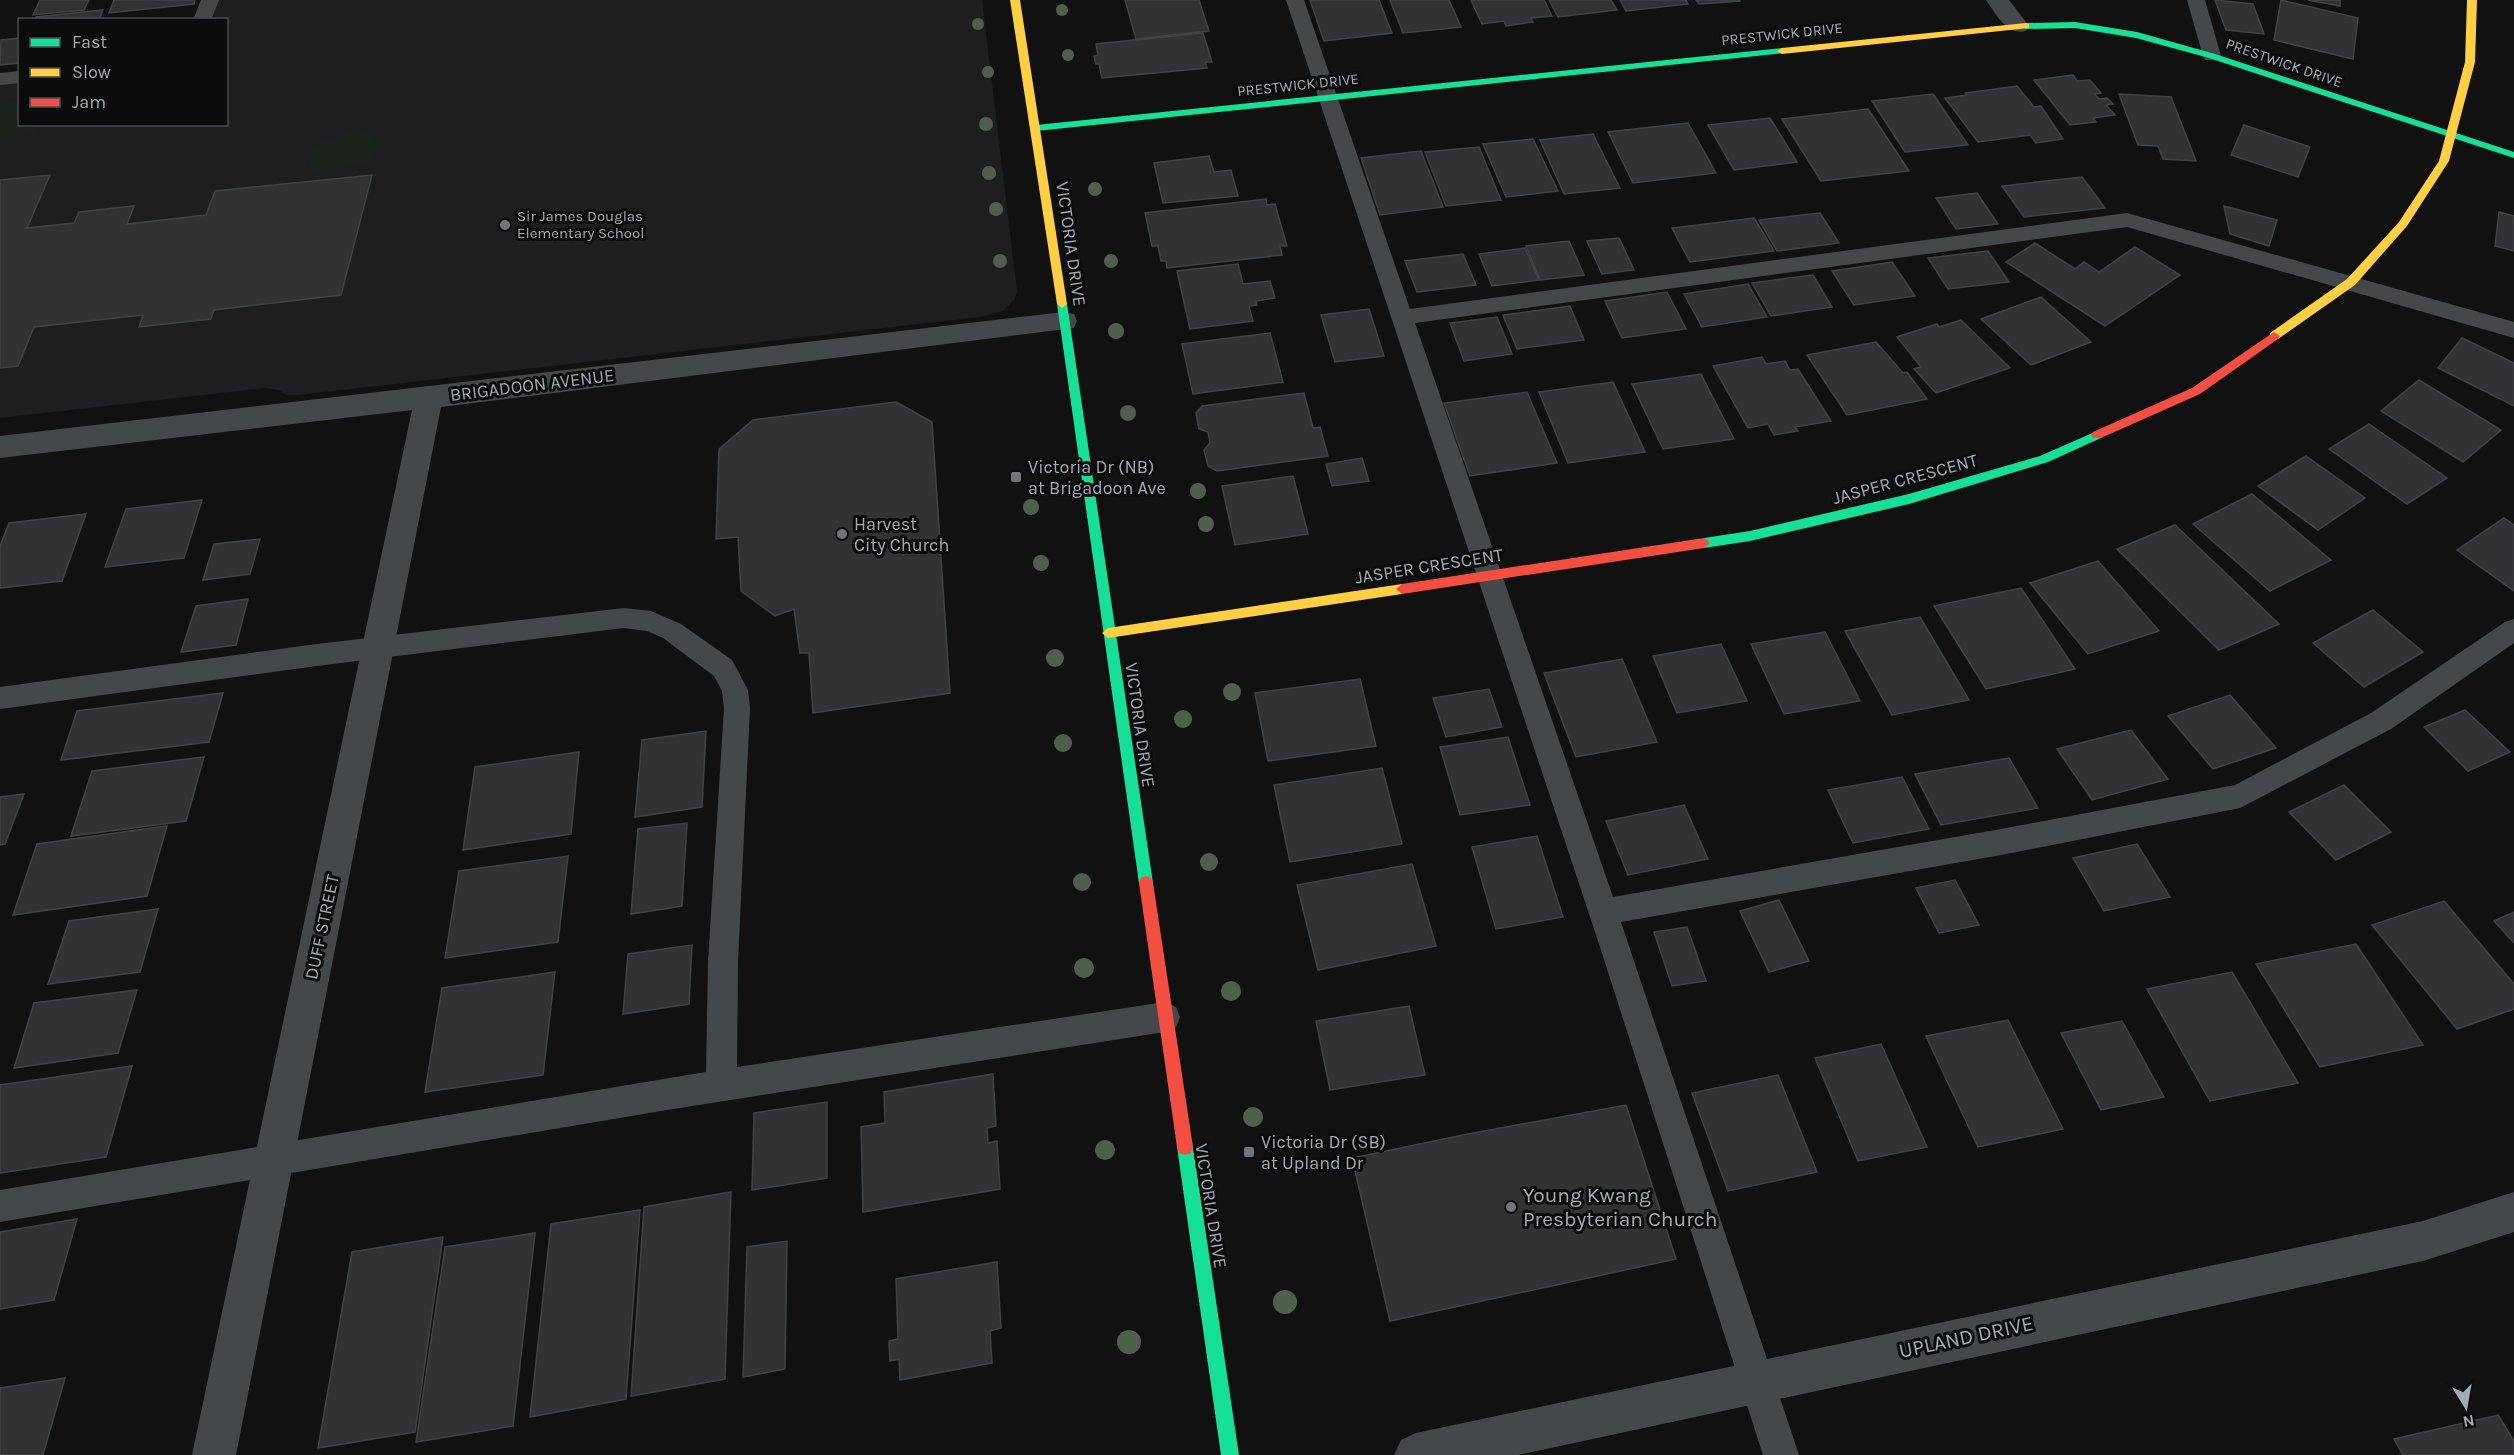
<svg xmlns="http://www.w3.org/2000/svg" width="2514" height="1455" font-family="Karla,sans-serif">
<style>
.built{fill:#1e1e20}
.green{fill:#1b221c}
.building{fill:#313234;stroke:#404346;stroke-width:1.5}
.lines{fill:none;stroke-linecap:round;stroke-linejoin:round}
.lane{fill:#45484a;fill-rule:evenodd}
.street{fill:#45484a;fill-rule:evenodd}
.fast{fill:#16e098;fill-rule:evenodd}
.slow{fill:#ffcf43;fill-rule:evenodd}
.jam{fill:#f24e42;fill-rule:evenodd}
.tree{fill:#4d604a}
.poi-dot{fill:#6f757b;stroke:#0c0c0d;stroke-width:2}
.labels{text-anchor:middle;stroke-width:6;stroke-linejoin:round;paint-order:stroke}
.far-street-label{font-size:15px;fill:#a1abb4;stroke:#0c0c0d}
.far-poi-label{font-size:15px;fill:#a1abb4;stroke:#0c0c0d;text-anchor:start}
.street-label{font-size:18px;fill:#a1abb4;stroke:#0c0c0d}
.poi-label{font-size:18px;fill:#a1abb4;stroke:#0c0c0d;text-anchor:start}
.near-poi-label{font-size:21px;fill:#a1abb4;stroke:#0c0c0d;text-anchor:start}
.near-street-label{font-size:21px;fill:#a1abb4;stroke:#0c0c0d}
</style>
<rect width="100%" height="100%" fill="#111112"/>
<path class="built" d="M210,0H982L1017,291L1015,299L1003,311L980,317L298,395H286L279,390L265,388L0,418V79L19,77L20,124H226V20L202,19Z"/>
<g class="green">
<path d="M19,101L20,124L38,125L33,134L0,138V103Z"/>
<path d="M359,127L371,135L376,148L368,163L309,172L311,159L309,148Z"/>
</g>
<g class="building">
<path d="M40,0H89L84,10L33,15Z"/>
<path d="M114,0H195L194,4L109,13Z"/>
<path d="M1125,0H1199L1209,31L1136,39Z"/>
<path d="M1310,0H1379L1392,33L1324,41Z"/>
<path d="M1390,0H1449L1461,27L1403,33Z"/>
<path d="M1471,0H1544L1552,16L1531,18L1533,22L1506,26L1504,21L1482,24Z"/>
<path d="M1549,0H1611L1617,10L1558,17Z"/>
<path d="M1620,0H1686L1688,4L1626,11Z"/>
<path d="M1696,0H1739L1740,1L1699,4Z"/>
<path d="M2215,0L2253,4L2264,34L2226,30Z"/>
<path d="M2281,0L2358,18L2353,59L2274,40Z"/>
<path d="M2308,0H2340V6Z"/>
<path d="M103,10L99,20H35L36,17Z"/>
<path d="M1203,33L1212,62H1205L1207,68L1102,78L1099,64H1096L1094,56L1098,55L1096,44Z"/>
<path d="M20,38V63L0,65L1,40Z"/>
<path d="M2073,75L2077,81L2090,80L2101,93L2095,94L2099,99L2107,98L2113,104L2106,105L2115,115L2093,118L2096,122L2070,125L2034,80Z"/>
<path d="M2017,86L2034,107L2041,106L2063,139L2036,143L2030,135L1978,142L1945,98L1967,95L1965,93Z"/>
<path d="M1933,94L1968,145L1905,152L1872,101Z"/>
<path d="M2119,94L2171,97L2196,161L2163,159L2158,146L2138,145Z"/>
<path d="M1868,109L1909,171L1821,181L1782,119Z"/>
<path d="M1770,118L1797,162L1734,170L1708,125Z"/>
<path d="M1688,123L1716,173L1633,183L1608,132Z"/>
<path d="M2244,125L2310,147L2298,177L2231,155Z"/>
<path d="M1593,134L1620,188L1564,194L1540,140Z"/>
<path d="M1533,139L1558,191L1506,197L1483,144Z"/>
<path d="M1479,147L1501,200L1446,206L1425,152Z"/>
<path d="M1421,151L1443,207L1380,215L1361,158Z"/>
<path d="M1209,156L1214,172L1231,170L1238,196L1163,203L1154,163Z"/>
<path d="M50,175L27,228L74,223L79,212L134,206L127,224L206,215L215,191L372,175L341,295L214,310L211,319L139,327L143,315L34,327L18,366L0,368V180Z"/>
<path d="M2082,177L2105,208L2024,217L2002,186Z"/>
<path d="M1977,193L1998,224L1956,229L1936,198Z"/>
<path d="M1266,199L1267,205L1275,204L1287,246H1280L1282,255L1167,268L1166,261H1161L1158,246H1152L1145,213Z"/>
<path d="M2224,206L2277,220L2269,246L2230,234Z"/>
<path d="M2499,212L2514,216V251L2495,246Z"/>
<path d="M1820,213L1839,243L1777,251L1759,220Z"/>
<path d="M1754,218L1774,251L1690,262L1672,228Z"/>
<path d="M1619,238L1634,270L1602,274L1587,241Z"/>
<path d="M1569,241L1584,275L1540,280L1526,246Z"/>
<path d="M2035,243L2075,269L2084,262L2099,272L2135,247L2180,275L2105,326L2006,262Z"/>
<path d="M1525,248L1539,280L1492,286L1479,254Z"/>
<path d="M1988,251L2009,282L1948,289L1928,258Z"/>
<path d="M1463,254L1476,285L1417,292L1405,261Z"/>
<path d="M1892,262L1915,296L1854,305L1832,271Z"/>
<path d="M1238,264L1243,284L1270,281L1275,298L1256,301L1257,305L1249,306L1253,321L1190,329L1177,271Z"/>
<path d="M1813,275L1832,307L1771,316L1752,283Z"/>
<path d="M1748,284L1767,317L1702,327L1684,294Z"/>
<path d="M1667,292L1686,329L1622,338L1605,301Z"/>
<path d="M2041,297L2091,342L2031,365L1981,319Z"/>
<path d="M1570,306L1584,340L1517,349L1503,315Z"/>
<path d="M1369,309L1384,356L1335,362L1321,315Z"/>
<path d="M1497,317L1512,354L1464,361L1450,323Z"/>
<path d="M1961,320L2010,368L1936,393L1914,369L1921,367L1897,337L1937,324L1939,327Z"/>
<path d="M1270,333L1283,382L1193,394L1182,344Z"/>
<path d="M2462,338L2514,363V406L2438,368Z"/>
<path d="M1876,342L1903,373L1907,372L1927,399L1847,415L1807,355Z"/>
<path d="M1762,357L1766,364L1785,361L1790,370L1798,369L1831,421L1795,427L1798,431L1774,435L1768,424L1748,428L1713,366Z"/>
<path d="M1701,374L1734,439L1663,449L1632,384Z"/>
<path d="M2419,380L2501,430L2463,462L2381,411Z"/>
<path d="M1613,382L1645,452L1568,463L1539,392Z"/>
<path d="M1527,392L1557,463L1470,476L1444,403Z"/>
<path d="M1304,393L1313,428L1320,427L1328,456L1217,471L1208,466L1204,450L1210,443L1208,432L1199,429L1196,413L1202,406Z"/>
<path d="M896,402L932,422L950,693L813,713L809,653H800L794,609L775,616L741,591L738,537L716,539L719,449L753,420Z"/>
<path d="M2369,424L2447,478L2407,504L2329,449Z"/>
<path d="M2306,456L2365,498L2318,530L2258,486Z"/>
<path d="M1362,458L1369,481L1332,486L1326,464Z"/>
<path d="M1293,476L1308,534L1235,545L1222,486Z"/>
<path d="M2252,494L2331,560L2270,591L2193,524Z"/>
<path d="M202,500L184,558L105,567L126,509Z"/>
<path d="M86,514L62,581L0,588V546L9,523Z"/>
<path d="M2504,518L2514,525V591L2457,550Z"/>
<path d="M2175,525L2279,624L2219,650L2117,549Z"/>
<path d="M260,539L250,574L203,580L214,544Z"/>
<path d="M2098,561L2159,631L2088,654L2030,583Z"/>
<path d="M2021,588L2075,669L1986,689L1934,606Z"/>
<path d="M248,599L236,645L181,652L196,606Z"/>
<path d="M2373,610L2423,652L2364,687L2313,643Z"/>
<path d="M1920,617L1969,700L1892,715L1845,631Z"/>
<path d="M1825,632L1860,701L1784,714L1751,644Z"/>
<path d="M1721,644L1747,701L1677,713L1653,656Z"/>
<path d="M1622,659L1657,742L1576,757L1544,673Z"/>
<path d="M1360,679L1376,746L1268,761L1255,693Z"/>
<path d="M1489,689L1502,727L1446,737L1433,698Z"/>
<path d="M223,693L209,742L61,760L77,711Z"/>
<path d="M2230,695L2276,748L2213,769L2168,716Z"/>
<path d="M2465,710L2510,752L2468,771L2424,727Z"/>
<path d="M2131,730L2168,779L2092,800L2057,749Z"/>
<path d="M706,731L702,807L635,817L642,740Z"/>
<path d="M1508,737L1530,805L1460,815L1440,747Z"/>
<path d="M579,752L571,834L463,850L475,767Z"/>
<path d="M204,757L186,821L71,836L92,771Z"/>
<path d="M2009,758L2038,808L1941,825L1915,774Z"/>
<path d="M1382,768L1402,844L1290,862L1274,785Z"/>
<path d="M1902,777L1929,829L1853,843L1828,790Z"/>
<path d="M2344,785L2391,832L2336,860L2289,812Z"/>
<path d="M24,794L5,844L0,845V797Z"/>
<path d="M1684,805L1708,859L1628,875L1606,821Z"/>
<path d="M687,823L682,906L631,914L638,829Z"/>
<path d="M167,826L147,896L13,915L37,844Z"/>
<path d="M1537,836L1563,917L1496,929L1472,847Z"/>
<path d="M2137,844L2170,897L2104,911L2073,858Z"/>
<path d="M568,856L558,942L445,958L459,871Z"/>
<path d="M1412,864L1436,946L1318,970L1297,885Z"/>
<path d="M1955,880L1979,925L1939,933L1916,888Z"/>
<path d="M1779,900L1809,961L1769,972L1740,911Z"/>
<path d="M2444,901L2514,984V1009L2457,1029L2372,925Z"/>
<path d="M158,909L140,972L48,984L69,921Z"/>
<path d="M2514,912V943L2494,921Z"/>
<path d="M1687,927L1706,981L1672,986L1654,932Z"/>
<path d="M2356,944L2423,1045L2320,1067L2256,964Z"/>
<path d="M692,945L689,1004L623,1014L628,954Z"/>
<path d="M555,972L543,1075L425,1092L442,988Z"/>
<path d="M2232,972L2298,1083L2210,1101L2147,989Z"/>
<path d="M137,990L118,1053L14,1068L34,1003Z"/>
<path d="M1409,1006L1425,1075L1330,1090L1316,1021Z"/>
<path d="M2008,1020L2063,1129L1978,1147L1926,1036Z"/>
<path d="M2122,1021L2164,1097L2101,1110L2061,1033Z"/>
<path d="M1881,1044L1927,1147L1858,1161L1815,1058Z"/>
<path d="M132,1066L106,1157L0,1173V1085Z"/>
<path d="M993,1074L996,1126L987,1128L988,1143L997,1141L1000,1189L863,1212L861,1127L885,1123L884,1092Z"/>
<path d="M1778,1075L1817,1172L1728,1191L1692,1093Z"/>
<path d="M827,1102V1178L752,1190L754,1113Z"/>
<path d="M1626,1105L1676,1259L1390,1321L1352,1158L1468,1134Z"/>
<path d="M731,1192L725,1379L631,1396L644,1207Z"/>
<path d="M640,1210L626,1399L530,1417L551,1224Z"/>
<path d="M77,1219L54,1300L0,1309V1232Z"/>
<path d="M535,1233L513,1426L416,1442L445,1247Z"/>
<path d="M443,1237L415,1432L318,1448L352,1252Z"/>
<path d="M787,1241L785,1369L743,1377L747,1247Z"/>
<path d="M997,1262L1001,1328L990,1331L992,1363L900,1380L899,1359L890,1361L889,1341L898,1339L896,1279Z"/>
<path d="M65,1378L43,1455H0V1388Z"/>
<path d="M2498,1415L2514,1441V1455H2403L2394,1439Z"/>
</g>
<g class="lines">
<g class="lane">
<path d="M201,0H219L211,20H193Z"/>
<path d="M1286,0H1304L1410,309L2127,213L2514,322V338L2127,227L1415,323L1613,897L2001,829L2235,785L2371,713L2505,622L2514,619V643L2391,729L2240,808L2001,855L1621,922L1799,1455H1763L1600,947Z"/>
<path d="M2187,0H2205L2221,56L2219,60H2205L2203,56Z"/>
<path d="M20,71V83L0,85V73Z"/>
<path d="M624,608L651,611L681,624L732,660L748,690L750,708L738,962L737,1067L1165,1002L1176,1007L1180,1017L1176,1027L1165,1032L667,1110L0,1222V1190L706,1072L708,962L724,708L722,691L714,676L663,638L647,631L624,628L317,666L0,709V687L317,644Z"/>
</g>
<g class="street">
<path d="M1986,0H2009L2029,26L2026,31C2007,36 1996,14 1986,0Z"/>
<path d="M1064,312L1074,314L1077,321L1074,328L441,407L236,1455H192L412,410L0,458V436Z"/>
<path d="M2514,1192V1232L2423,1261L1518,1455H1394L1401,1440L1416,1433L2423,1221Z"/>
</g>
<g class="fast">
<path d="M2075,22L2137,32L2215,54L2514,152V158L2209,58L2136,38L2075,28L2026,29L2021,26L2026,23Z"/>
<path d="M1782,48L1787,51L1785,53L1036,131L1031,128L1036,125Z"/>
<path d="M1062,300L1067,304L1153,883L1151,888L1146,890L1141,888L1139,883L1057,304Z"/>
<path d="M2097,431L2101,432L2103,435L2101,438L2048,462L1909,504L1750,541L1704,548L1698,543L1704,538L1750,531L1909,494L2040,456Z"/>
<path d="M1185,1139L1191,1141L1193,1147L1239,1455H1221L1177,1147L1179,1141Z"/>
</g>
<g class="slow">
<path d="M1010,0H1020L1067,304L1062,308L1057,304Z"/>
<path d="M2467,0H2477L2475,62L2449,161L2407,226L2355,285L2278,339H2270V333L2347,279L2399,222L2439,161L2465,62Z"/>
<path d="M2026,23L2029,24V28L1782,54L1777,51L1782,48Z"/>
<path d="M1402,584L1408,589L1402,594L1108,638L1102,633L1108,628Z"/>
</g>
<g class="jam">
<path d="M2274,332L2280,336L2278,339L2200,394L2101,438H2093L2091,435L2093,432L2192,388Z"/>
<path d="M1704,538L1710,543L1704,548L1402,594L1396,589L1402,584Z"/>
<path d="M1146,876L1151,878L1153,883L1193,1147L1191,1153L1185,1155L1179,1153L1177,1147L1139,883L1141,878Z"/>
</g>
</g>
<g class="tree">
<circle cx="1062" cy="10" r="6"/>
<circle cx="978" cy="24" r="6"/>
<circle cx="1068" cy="55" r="6"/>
<circle cx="988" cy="72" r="6"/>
<circle cx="986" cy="124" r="7"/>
<circle cx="989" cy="173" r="7"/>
<circle cx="1095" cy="189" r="7"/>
<circle cx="996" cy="209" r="7"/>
<circle cx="1000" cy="261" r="7"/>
<circle cx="1111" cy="261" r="7"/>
<circle cx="1116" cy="331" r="8"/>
<circle cx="1128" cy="413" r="8"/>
<circle cx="1198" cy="491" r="8"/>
<circle cx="1031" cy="507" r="8"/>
<circle cx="1206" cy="524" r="8"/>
<circle cx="1041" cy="563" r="8"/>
<circle cx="1055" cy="658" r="9"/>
<circle cx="1232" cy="692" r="9"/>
<circle cx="1183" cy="719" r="9"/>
<circle cx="1063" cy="743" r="9"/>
<circle cx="1209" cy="862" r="9"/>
<circle cx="1082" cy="882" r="9"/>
<circle cx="1084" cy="968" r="10"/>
<circle cx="1231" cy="991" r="10"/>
<circle cx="1253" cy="1117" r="10"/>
<circle cx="1105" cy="1150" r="10"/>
<circle cx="1285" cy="1302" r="12"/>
<circle cx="1129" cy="1342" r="12"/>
</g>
<g class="poi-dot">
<circle cx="505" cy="225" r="6"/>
<rect x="1010" y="471" width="12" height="12" rx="3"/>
<circle cx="842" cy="534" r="6"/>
<rect x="1243" y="1146" width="12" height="12" rx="3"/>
<circle cx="1511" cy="1207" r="6"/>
</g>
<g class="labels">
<g class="far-street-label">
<text transform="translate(1782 34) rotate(-6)" y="5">PRESTWICK DRIVE</text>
<text transform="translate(2284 63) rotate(19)" y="5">PRESTWICK DRIVE</text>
<text transform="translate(1298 85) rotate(-6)" y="5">PRESTWICK DRIVE</text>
</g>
<g class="far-poi-label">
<text x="517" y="221">Sir James Douglas<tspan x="517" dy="17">Elementary School</tspan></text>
</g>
<g class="street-label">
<text transform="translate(1071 244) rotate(82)" y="6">VICTORIA DRIVE</text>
<text transform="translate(532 385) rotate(-7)" y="6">BRIGADOON AVENUE</text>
<text transform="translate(1905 479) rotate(-15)" y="6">JASPER CRESCENT</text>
<text transform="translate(1429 566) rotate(-9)" y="6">JASPER CRESCENT</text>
<text transform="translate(1140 725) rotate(82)" y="6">VICTORIA DRIVE</text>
<text transform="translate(322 927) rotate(-78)" y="6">DUFF STREET</text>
<text transform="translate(1211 1206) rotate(81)" y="6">VICTORIA DRIVE</text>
</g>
<g class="poi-label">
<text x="1028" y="473">Victoria Dr (NB)<tspan x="1028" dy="21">at Brigadoon Ave</tspan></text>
<text x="854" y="530">Harvest<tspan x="854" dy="21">City Church</tspan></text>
<text x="1261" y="1148">Victoria Dr (SB)<tspan x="1261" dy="21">at Upland Dr</tspan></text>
</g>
<g class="near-poi-label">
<text x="1523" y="1202">Young Kwang<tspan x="1523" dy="24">Presbyterian Church</tspan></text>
</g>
<g class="near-street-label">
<text transform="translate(1966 1337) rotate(-12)" y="7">UPLAND DRIVE</text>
</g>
</g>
<rect x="18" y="18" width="210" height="108" fill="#0c0c0d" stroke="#484c50" stroke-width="1.5"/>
<rect x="30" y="38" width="30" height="9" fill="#16e098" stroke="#484c50" stroke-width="1.5"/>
<text x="72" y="48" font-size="18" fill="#a1abb4">Fast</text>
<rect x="30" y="68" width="30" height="9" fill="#ffcf43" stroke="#484c50" stroke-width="1.5"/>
<text x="72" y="78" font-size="18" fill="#a1abb4">Slow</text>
<rect x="30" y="98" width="30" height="9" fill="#f24e42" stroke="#484c50" stroke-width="1.5"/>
<text x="72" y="108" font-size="18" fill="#a1abb4">Jam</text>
<g transform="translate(2466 1407) rotate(169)" stroke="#0c0c0d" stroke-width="4.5" paint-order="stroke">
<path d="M0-4.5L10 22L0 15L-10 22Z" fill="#a1abb4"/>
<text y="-9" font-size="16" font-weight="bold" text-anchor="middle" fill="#a1abb4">N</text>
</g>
</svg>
